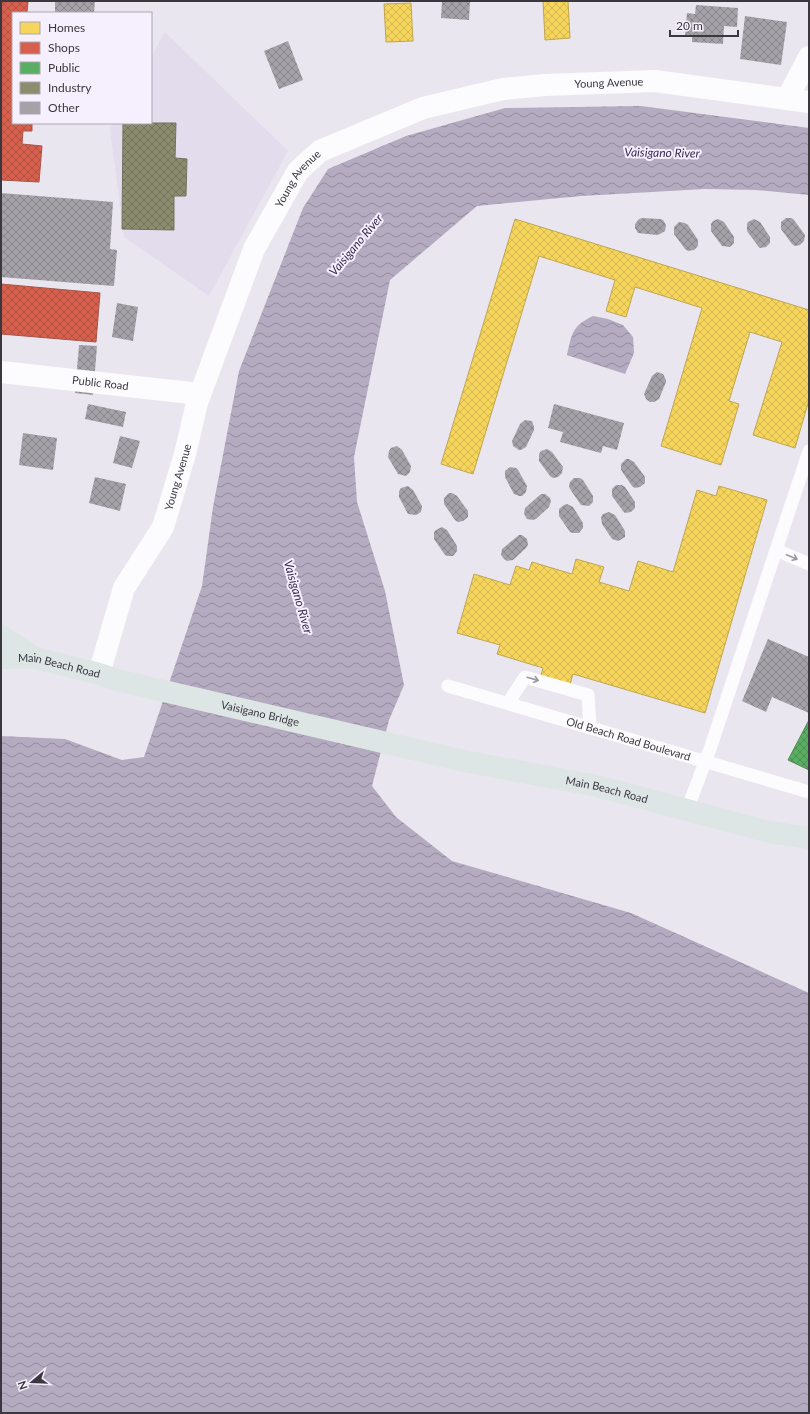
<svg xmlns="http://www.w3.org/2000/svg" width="810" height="1414" font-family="Lato,sans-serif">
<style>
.built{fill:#e3dced}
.water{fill:url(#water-waves)}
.homes{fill:url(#homes-cross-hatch);stroke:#bea653}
.shops{fill:url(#shops-cross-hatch);stroke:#a75448}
.public{fill:url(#public-cross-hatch);stroke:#508a56}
.industry{fill:url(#industry-cross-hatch);stroke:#737260}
.building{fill:url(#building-cross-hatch)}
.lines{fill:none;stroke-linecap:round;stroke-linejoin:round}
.service{stroke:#fcfbfd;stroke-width:13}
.minor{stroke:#fcfbfd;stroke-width:22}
.primary{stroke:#dde6e5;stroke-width:22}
.oneway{stroke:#9b999e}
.labels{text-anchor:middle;stroke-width:4;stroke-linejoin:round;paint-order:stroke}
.street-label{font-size:11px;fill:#3a373e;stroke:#f6f0fe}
.water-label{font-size:12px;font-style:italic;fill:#3c2850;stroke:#f6f0fe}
</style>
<defs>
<pattern id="water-waves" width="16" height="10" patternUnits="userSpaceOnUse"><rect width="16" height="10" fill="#b5abc1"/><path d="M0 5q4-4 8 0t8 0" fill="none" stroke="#948c9e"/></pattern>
<pattern id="homes-cross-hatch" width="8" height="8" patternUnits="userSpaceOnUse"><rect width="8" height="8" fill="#f6d55c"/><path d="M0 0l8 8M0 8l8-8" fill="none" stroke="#d4b751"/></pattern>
<pattern id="shops-cross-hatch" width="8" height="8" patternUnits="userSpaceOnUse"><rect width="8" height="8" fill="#d6604d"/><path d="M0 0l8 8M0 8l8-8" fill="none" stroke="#af5041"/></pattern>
<pattern id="public-cross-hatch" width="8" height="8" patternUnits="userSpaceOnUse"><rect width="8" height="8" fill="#5aae61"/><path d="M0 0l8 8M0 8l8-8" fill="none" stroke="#4b8e51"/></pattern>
<pattern id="industry-cross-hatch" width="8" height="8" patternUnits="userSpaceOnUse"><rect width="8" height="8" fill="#8c8c6e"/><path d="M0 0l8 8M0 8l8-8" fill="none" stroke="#73735c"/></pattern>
<pattern id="building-cross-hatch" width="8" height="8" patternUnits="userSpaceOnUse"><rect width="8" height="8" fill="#a4a1a8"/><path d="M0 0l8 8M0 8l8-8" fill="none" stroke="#87848a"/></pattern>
</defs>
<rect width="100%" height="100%" fill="#eae6ef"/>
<path class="built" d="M165,32L288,151L209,296L124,237L110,129L113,123H151V57Z"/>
<g class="water">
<path d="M641,106L809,128V195L756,190L705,189L581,196L477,206L390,280L354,457L357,502L385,591L404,685L389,720L372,786L396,817L452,861L631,913L809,993V1413H1V736L65,739L122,760L144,757L202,586L213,507L239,371L303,208L328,169L406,136L505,108Z"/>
<path d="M593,316L608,319L623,325L633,337L634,353L625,374L567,355C572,333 572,326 593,316Z"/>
</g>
<g class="homes">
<path d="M543,1H568L570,38L545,40Z"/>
<path d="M411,3L413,41L386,42L384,4Z"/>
<path d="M515,219L809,310V400L795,448L753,435L782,342L750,332L729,401L739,404L721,465L661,446L702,308L635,287L626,317L606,311L615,280L539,256L473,474L441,464Z"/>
<path d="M719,486L767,500L705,713L573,674L569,688L540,679L543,668L497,654L500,645L457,633L474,574L510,585L516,566L529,570L532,562L572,574L576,559L604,567L599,582L629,591L638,561L673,572L697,490L716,496Z"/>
</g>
<g class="shops">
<path d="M1,1H28L27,13H13V123H32V131H23L22,144L42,146L39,182L1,180Z"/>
<path d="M1,284L100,293L96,342L1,334Z"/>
</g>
<path class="public" d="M809,720V770L788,760Z"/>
<path class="industry" d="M123,123H176L175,158L187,159L186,196H174V230L122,229Z"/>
<g class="building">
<path d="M55,1H95L94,13H55Z"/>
<path d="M442,1H470L469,20L441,18Z"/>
<path d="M696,5L738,8L737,27L724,26L723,44L692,42V37L685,36L687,13L695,14Z"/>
<path d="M745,16L787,22L781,65L740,59Z"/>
<path d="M288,41L303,80L279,89L264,51Z"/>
<path d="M1,193L113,202L110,249L117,250L114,286L1,277Z"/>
<path d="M642,218L660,219L663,220L666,225L665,231L660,234L657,235L638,233L635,228V224L639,219Z"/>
<path d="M786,218H792L794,220L805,235L804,241L800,245L795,246L792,244L781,229V222Z"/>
<path d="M718,219L724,222L734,237V243L730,247L722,246L711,231V224L713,221Z"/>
<path d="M754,219L760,222L770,237V243L766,247L760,248L758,246L747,231V224L748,222Z"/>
<path d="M679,222L685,223L688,225L698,240V246L694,250L688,251L685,249L674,234V227Z"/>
<path d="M117,303L138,307L133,341L112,337Z"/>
<path d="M79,345L97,346L93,395L75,393Z"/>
<path d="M657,372L663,374L666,380V382L659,399L654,402H650L646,399L644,394L652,376Z"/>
<path d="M88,404L126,412L123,427L85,419Z"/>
<path d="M554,404L624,423L617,450L603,446L601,453L560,442L563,432L548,428Z"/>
<path d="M525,420L532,421L534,427V430L526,447L521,450H519L513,446L512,441L520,424Z"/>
<path d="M23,433L57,438L53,470L19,465Z"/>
<path d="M120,436L140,441L132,468L113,463Z"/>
<path d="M397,446L402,450L411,466L410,472L406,476L398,474L388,457L389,451L391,448Z"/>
<path d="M547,449L552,452L563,467L562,473L558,477L553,478L550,476L539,461V454L541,451Z"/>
<path d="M626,459H629L634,462L645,477V483L640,487L635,488L632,486L621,470V464Z"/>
<path d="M510,467L516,468L518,470L527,486L526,492L522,496H519L514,494L505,477V471Z"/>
<path d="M95,477L126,484L120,511L89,503Z"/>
<path d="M574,478H580L583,480L593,496V502L589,506L581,505L570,489L569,486L570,482Z"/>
<path d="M616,485H622L625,487L635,502V508L631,512L625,513L623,511L612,496V489Z"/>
<path d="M408,486L413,490L422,506L421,512L416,515L408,514L399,497V491L401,488Z"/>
<path d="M449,493H452L457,496L468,511V517L463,521L458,522L455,520L444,504V498Z"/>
<path d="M541,494H545L550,498L551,501L549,507L536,519L533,520L527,519L524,514L525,508Z"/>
<path d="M567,504L573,507L583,523V528L579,533H573L570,532L559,516V509L564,505Z"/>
<path d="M609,512L615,515L625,531V537L620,540L618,541L612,539L602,524L601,517L603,514Z"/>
<path d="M442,527L447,530L457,546V551L453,556H447L445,555L434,539V532L436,530Z"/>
<path d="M519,535H522L527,539L528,545L526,548L513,560L507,561L504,559L501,555L502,549Z"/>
<path d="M768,639L809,657V713L772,697L766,712L742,701Z"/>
</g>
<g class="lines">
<g class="service">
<path d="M776,550L809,564"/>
<path id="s1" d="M448,686L809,792"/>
<path d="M508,703L525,677L588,695L590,727"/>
<path d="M687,810L710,749L809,451"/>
</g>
<g class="minor">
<path d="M787,99L809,57"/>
<path id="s2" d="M1,372L200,394"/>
<path id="s3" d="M99,674L124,588L163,527L185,454L197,403L254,249L298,171L320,151L423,108L503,89L545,85L655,81L809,102"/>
</g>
<g class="primary">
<path d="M1,636L36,658"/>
<path id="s4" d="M1,658H36L99,674L117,680L464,761L597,786L769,832L809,838"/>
</g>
</g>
<defs><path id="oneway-shaft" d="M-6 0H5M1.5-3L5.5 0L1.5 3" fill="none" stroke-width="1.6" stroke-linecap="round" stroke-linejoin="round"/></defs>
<g class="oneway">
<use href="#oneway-shaft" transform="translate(792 557) rotate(23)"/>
<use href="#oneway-shaft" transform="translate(533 679) rotate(16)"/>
</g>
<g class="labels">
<g class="street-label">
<text dy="4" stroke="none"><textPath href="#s3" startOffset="874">Young Avenue</textPath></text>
<text dy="4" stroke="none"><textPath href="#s3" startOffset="538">Young Avenue</textPath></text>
<text dy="4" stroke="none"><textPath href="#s2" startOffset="100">Public Road</textPath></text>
<text dy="4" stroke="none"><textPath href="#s3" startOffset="214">Young Avenue</textPath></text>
<text dy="4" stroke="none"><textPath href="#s4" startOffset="59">Main Beach Road</textPath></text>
<text dy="4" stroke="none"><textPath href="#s4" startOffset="266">Vaisigano Bridge</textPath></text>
<text dy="4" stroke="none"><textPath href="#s1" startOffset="188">Old Beach Road Boulevard</textPath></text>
<text dy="4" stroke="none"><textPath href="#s4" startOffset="621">Main Beach Road</textPath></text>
</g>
<g class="water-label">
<text transform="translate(662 153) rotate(1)" y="4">Vaisigano River</text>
<text transform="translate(356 245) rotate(-50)" y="4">Vaisigano River</text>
<text transform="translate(298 597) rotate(74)" y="4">Vaisigano River</text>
</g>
</g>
<rect width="810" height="1414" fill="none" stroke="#3a373e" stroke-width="4"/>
<rect x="12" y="12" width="140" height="112" fill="#f6f0fe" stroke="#aba6b1"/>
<rect x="20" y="22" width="20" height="12" fill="#f6d55c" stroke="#aba6b1"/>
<text x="48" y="32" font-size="12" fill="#3a373e">Homes</text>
<rect x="20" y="42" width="20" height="12" fill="#d6604d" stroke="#aba6b1"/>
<text x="48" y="52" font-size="12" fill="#3a373e">Shops</text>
<rect x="20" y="62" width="20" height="12" fill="#5aae61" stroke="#aba6b1"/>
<text x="48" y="72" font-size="12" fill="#3a373e">Public</text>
<rect x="20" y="82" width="20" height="12" fill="#8c8c6e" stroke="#aba6b1"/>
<text x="48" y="92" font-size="12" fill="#3a373e">Industry</text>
<rect x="20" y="102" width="20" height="12" fill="#a4a1a8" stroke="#aba6b1"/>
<text x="48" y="112" font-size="12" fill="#3a373e">Other</text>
<g transform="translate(32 1382) rotate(251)" stroke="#f6f0fe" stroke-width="3" paint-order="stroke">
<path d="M0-3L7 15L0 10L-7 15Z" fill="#3a373e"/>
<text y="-6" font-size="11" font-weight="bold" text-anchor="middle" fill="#3a373e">N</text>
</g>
<path d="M670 30v6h68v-6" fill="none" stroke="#3a373e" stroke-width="2"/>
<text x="676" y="30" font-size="12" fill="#3a373e" stroke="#f6f0fe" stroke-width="3" paint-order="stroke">20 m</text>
</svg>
